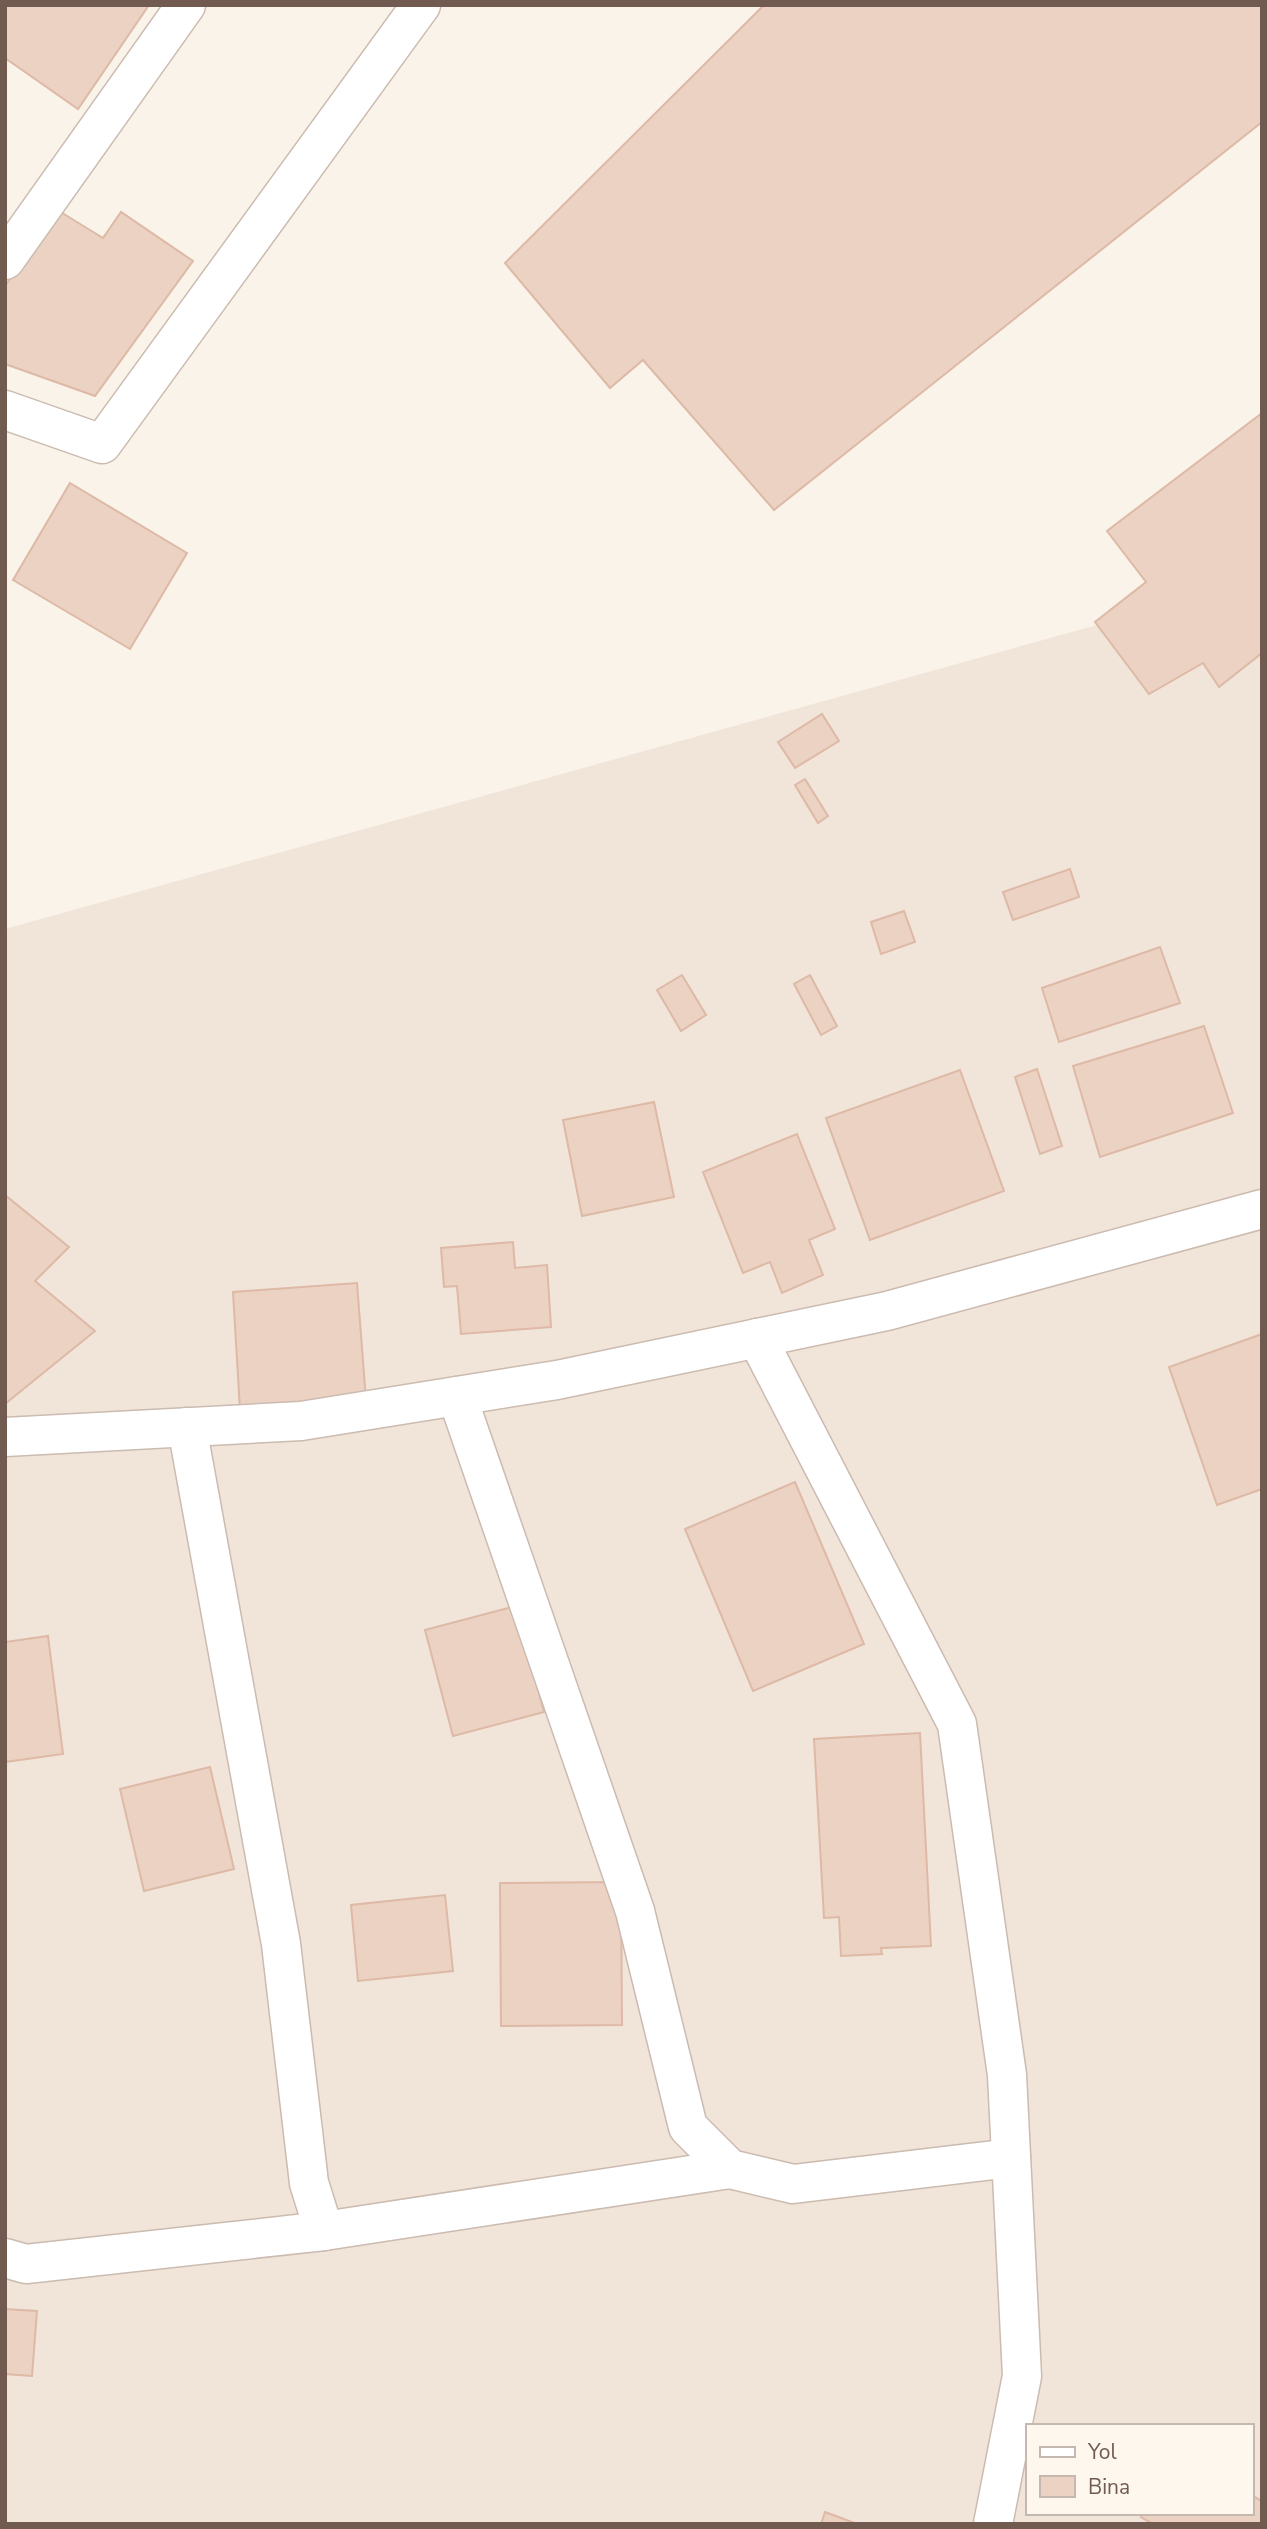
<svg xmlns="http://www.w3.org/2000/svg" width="1267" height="2529" font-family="'Nunito Sans',sans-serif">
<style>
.residential{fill:#f1e4d8;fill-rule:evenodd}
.building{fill:#ecd2c3;stroke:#ddb9a6;stroke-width:2}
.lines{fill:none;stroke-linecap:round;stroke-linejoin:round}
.minor-casing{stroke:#cbbbb0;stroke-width:41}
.minor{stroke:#fff;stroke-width:38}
</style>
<rect width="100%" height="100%" fill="#faf3e9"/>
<path class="residential" d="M1262,579V2524H5V929ZM1027,2426H1251V2513H1027Z"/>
<g class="building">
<path d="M5,5H149L78,109L5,58Z"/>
<path d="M764,5H1262V122L774,510L643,360L610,388L505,263Z"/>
<path d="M59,211L103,238L121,212L193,261L95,396L5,364V286Z"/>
<path d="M1262,413V653L1219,687L1203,663L1149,694L1095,622L1146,582L1107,531Z"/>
<path d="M70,483L187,553L130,649L13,580Z"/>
<path d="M822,714L839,741L795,768L778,742Z"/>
<path d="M805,779L828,816L818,823L795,785Z"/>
<path d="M1070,869L1079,897L1013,920L1003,892Z"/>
<path d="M904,911L915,942L881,954L871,922Z"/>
<path d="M1160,947L1180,1003L1059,1042L1042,988Z"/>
<path d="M682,975L706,1015L681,1031L657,990Z"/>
<path d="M810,975L837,1026L821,1035L794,984Z"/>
<path d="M1204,1026L1233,1113L1100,1157L1073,1066Z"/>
<path d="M1037,1069L1062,1146L1040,1154L1015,1077Z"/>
<path d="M960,1070L1004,1191L870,1240L826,1118Z"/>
<path d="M654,1102L674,1197L582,1216L563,1120Z"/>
<path d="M797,1134L835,1229L809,1240L823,1275L782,1293L770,1262L743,1273L703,1172Z"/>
<path d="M5,1195L69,1247L35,1281L95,1331L5,1404Z"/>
<path d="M513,1242L515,1268L547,1265L551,1327L461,1334L457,1286L444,1287L441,1248Z"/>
<path d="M357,1283L366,1400L240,1410L233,1292Z"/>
<path d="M1262,1334V1489L1217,1505L1169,1367Z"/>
<path d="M795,1482L864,1644L753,1691L685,1529Z"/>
<path d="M516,1606L544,1712L453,1736L425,1630Z"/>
<path d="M48,1636L63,1754L5,1762V1642Z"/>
<path d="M920,1733L931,1946L881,1948L882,1954L841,1956L839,1917L824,1918L814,1739Z"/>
<path d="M210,1767L234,1869L144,1891L120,1789Z"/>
<path d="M621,1882L622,2025L501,2026L500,1883Z"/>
<path d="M445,1895L453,1971L358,1981L351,1905Z"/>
<path d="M5,2309L37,2311L32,2376L5,2374Z"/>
<path d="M1251,2495L1262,2501V2524H1153L1141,2517L1143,2513H1251Z"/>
<path d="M825,2512L857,2524H821Z"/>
</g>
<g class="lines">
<g class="minor-casing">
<g id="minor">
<path d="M5,260L186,5"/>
<path d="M5,410L102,444L421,5"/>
<path d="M757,1338L957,1724L1007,2075L1022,2376L993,2524"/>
<path d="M457,1396L635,1911L688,2127L730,2169L793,2184L1011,2158"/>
<path d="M187,1427L281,1944L309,2183L324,2231"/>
<path d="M5,1437L301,1421L557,1380L887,1311L1262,1209"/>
<path d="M5,2258L26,2264L324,2231L730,2169"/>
</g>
</g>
<use href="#minor" class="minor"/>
</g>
<rect width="1267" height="2529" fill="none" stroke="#715a4f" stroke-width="14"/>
<rect x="1026" y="2424" width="228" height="91" fill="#fdf7ee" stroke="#c5b8ae" stroke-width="2"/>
<rect x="1040" y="2447" width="35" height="10" fill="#ffffff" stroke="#c5b8ae" stroke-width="2"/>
<text x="1088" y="2459" font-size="21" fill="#715a4f">Yol</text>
<rect x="1040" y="2476" width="35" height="21" fill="#ecd2c3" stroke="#c5b8ae" stroke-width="2"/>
<text x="1088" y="2494" font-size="21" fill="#715a4f">Bina</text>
</svg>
